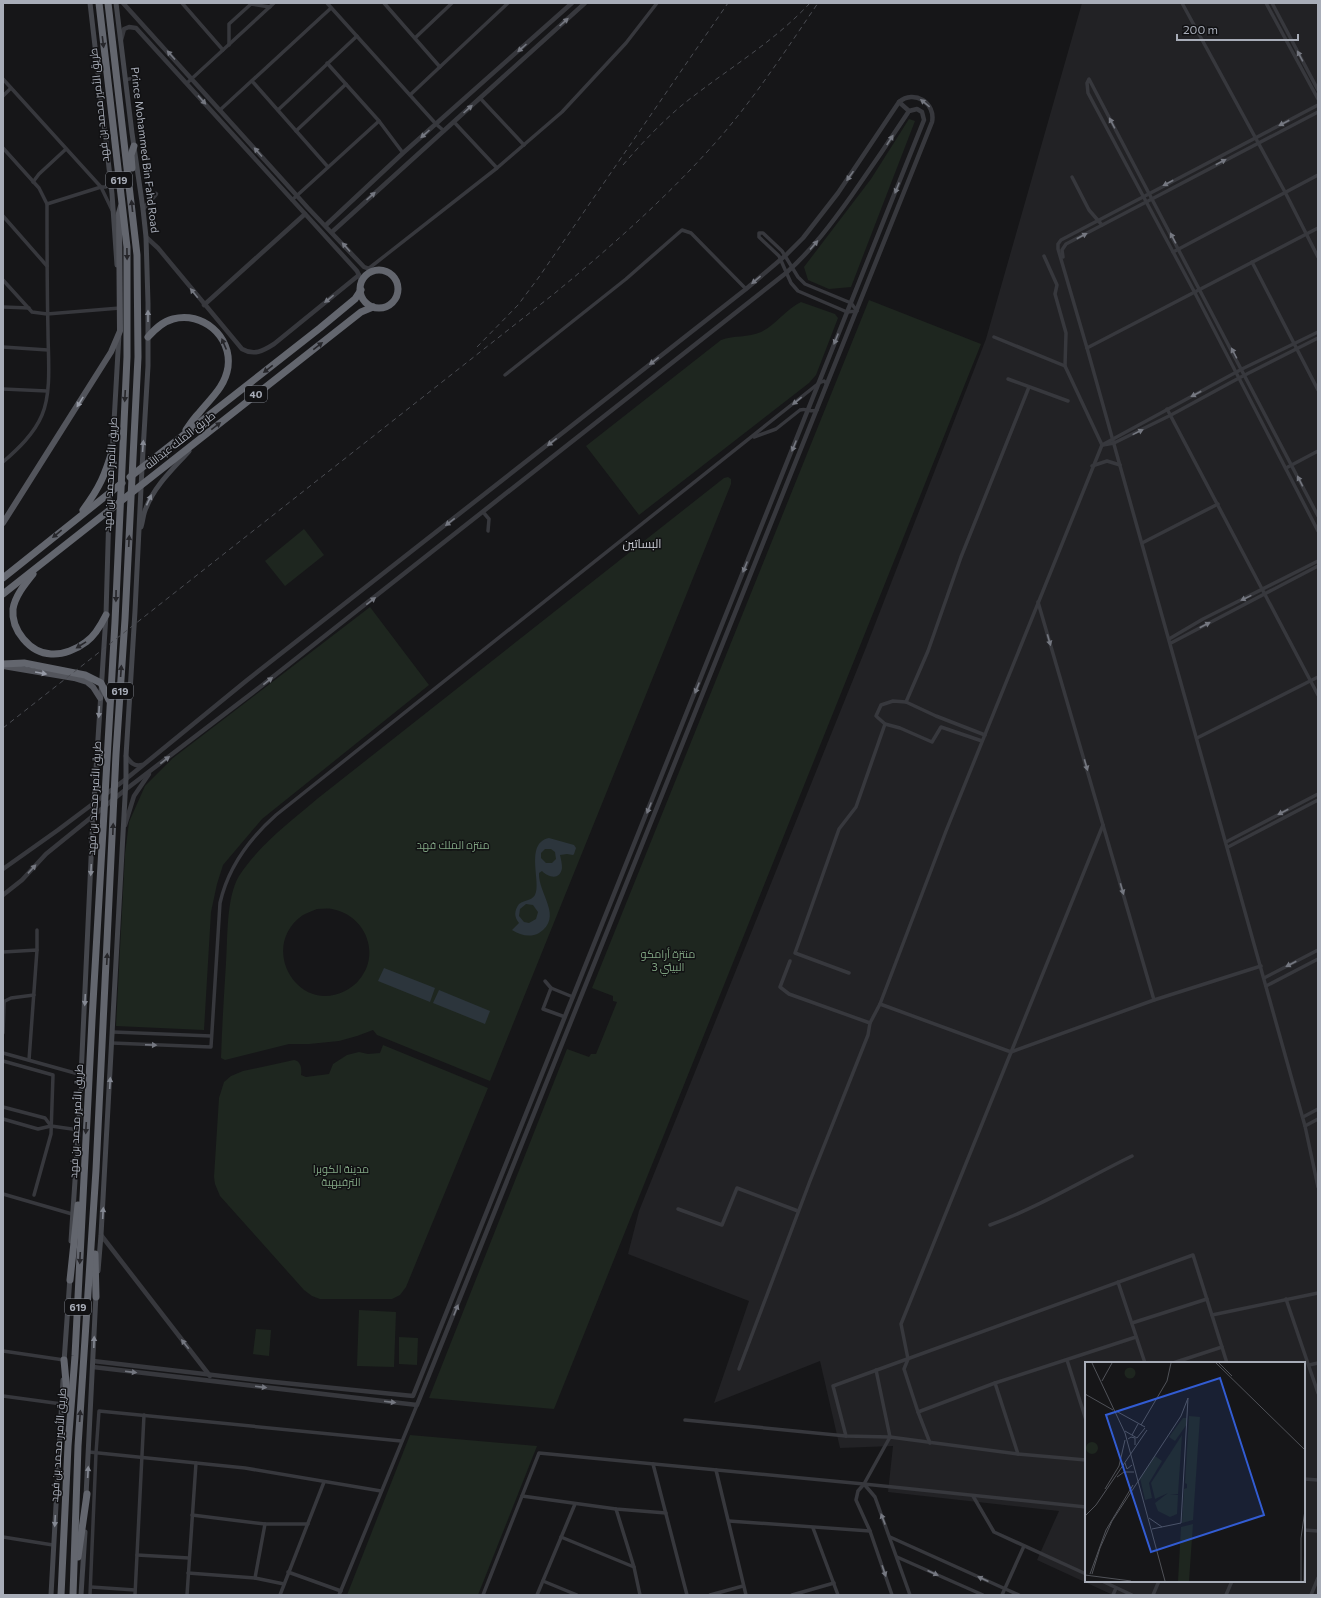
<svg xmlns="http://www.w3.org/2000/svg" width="1321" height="1598" font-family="Commissioner,Cairo,sans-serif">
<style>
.built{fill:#222225;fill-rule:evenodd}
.green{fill:#1e261f;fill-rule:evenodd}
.water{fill:#2c353c;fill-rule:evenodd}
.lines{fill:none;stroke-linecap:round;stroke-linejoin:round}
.minor{stroke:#37383d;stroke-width:3.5}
.tertiary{stroke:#37383d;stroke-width:4.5}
.secondary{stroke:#45474d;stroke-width:5}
.primary{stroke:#53555c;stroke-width:6}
.motorway{stroke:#63666e;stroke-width:7}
.rail{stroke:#4a4c52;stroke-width:1;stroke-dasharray:5 4;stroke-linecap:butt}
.oneway{fill:#757881}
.oneway2{fill:#26262a}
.oneway3{fill:#858993}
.oneway4{fill:#979ba6}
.labels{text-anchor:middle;stroke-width:3;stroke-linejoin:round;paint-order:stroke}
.shield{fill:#111113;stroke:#7b7e86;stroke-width:1}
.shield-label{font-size:10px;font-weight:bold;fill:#a8adb8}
.street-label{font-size:11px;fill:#a8adb8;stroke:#111113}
.park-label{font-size:11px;fill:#7fa381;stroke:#111113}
.neighbourhood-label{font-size:12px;fill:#c9ccd4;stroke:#111113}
.inset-road{fill:none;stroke:#505258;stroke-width:1}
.view{fill:#325cd3;fill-opacity:0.15;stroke:#325cd3;stroke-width:2}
.inset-edge{fill:none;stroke:#a8adb8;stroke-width:2}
</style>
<rect width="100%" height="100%" fill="#161618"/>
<path class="built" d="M1082,3H1318V1595H1113L1037,1560L1059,1511L888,1492L893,1446L840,1448L820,1361L714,1403L749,1301L628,1254L639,1211L865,650L986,339ZM1086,1363H1304V1581H1086Z"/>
<g class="green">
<path d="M909,119L915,121L851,287L829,289L808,280L804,267L871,179Z"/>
<path d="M869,300L981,344L554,1409L429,1398L567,1049L589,1057L591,1054H596L617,1002L613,1001V996L592,988Z"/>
<path d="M801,302L835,314L838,318L816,375L809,383L639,515L586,446L721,340C734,335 748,338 761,332C776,325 786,309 801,302Z"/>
<path d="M728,477L731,479V484L490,1081L377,1035L373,1030L357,1036L339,1041L309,1044H289L225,1060L221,1058C222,1026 224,995 226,963C228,937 226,898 239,876C259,845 290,822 317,799L724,478ZM317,909C322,909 327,908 332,909C360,914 377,943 366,969C361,979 355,986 345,991C297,1015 258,946 303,915C307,913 312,911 317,909Z"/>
<path d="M304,529L324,555L285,586L265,561Z"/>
<path d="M370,607L429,685L262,819L223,865L217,884L211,912L204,1030L116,1026L125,854L129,822L145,786L173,758Z"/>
<path d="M383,1045L488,1088L422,1248L406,1287L400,1295L392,1299H320L312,1296L304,1290L220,1196L215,1184L214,1177L219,1098L224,1082L231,1076L243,1071L294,1060C301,1061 302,1069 301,1075L306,1077L329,1074L333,1064L347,1055L359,1052L368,1054L380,1053Z"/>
<path d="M359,1310L396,1312L394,1367L357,1366Z"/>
<path d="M256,1329L271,1330L269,1356L253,1354Z"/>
<path d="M399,1337L418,1338L417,1365L399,1364Z"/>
<path d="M410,1435L537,1446L478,1595H347Z"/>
</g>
<g class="water">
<path d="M549,838L574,845L576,848L574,854L573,855L567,854L560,855C561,859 562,864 562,868C560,881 548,877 542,871L539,873C538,894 564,917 539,933C530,938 520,935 512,930L519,923C514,917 514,911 519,904C524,900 531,901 535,895C542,883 524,843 549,838ZM545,849H551L555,852L556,859L552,863H546L541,858V853ZM526,904L533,905L538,912L536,919L529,923L524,922L519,916L520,909Z"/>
<path d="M384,968L435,988L430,1002L378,981Z"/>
<path d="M439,990L490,1011L485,1024L433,1003Z"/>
</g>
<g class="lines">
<g class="minor">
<path d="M182,3L223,50"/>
<path d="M327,3L436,124L444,131"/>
<path d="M384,3L440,67"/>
<path d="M1182,3L1285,192L1318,257"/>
<path d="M1266,3L1318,99"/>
<path d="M1272,3L1318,90"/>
<path d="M415,38L452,3"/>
<path d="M229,45V24L251,4L270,7"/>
<path d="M327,63L379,121L403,153"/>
<path d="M3,79L101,187L47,204"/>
<path d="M125,80L137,77"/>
<path d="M252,81L328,167"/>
<path d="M187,83L274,3"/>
<path d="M410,95L508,3"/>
<path d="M3,96L11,88"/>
<path d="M480,98L524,145"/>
<path d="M1318,105L1061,240L1058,244V249L1087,348L1305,1126L1318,1187"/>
<path d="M220,110L331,8"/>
<path d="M278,110L357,36"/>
<path d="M454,122L497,168"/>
<path d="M296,131L346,84"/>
<path d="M3,148L39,188L47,204C47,246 47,289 48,331C48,356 52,392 42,415C34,434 18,449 3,462"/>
<path d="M1072,177L1089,210L1102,225"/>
<path d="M110,181L106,187H101L112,210"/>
<path d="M33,182L39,174L66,149"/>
<path d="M292,200L379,121"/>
<path d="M3,216L47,266"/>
<path d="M759,233H763L782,251L798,277L805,284L851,303L857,311L847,312L798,291L791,283L779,256L759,237Z"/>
<path d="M1173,252L1318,175"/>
<path d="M1044,256L1057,285L1055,294L1066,333L1065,366"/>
<path d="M1063,257L1062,250L1066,244L1318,112"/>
<path d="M1252,262L1318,390"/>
<path d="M368,269L497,168L562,112L626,43L657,3"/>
<path d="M3,280L32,312L47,314L120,308"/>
<path d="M3,307L29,308"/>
<path d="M994,337L1065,366L1102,445"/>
<path d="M3,347L48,350"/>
<path d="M1087,348L1318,228"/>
<path d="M505,375L626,279L682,230L691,233L746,289"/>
<path d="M1008,379L1068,401"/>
<path d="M3,389L47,391"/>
<path d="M1167,409L1318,695"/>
<path d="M754,437L776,429L800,410C807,408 811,413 817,410"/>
<path d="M1103,445L1114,443L1171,415L1239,378L1318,338"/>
<path d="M1092,466L1107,461L1120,465"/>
<path d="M1286,468L1318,451"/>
<path d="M483,512L489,519L488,531"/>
<path d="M1318,516L1089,79L1087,83L1088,93L1195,293L1318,531"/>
<path d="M1142,543L1218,504"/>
<path d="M1038,602L1154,1000"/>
<path d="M1169,639L1203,619L1318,561"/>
<path d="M1171,643L1318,566"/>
<path d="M906,702L928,651L961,557L1029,387"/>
<path d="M1197,738L1318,677"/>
<path d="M982,741L941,727L932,742L900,728L885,724L876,716L881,705L893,701L906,702L936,716L985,735"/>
<path d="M1226,842L1318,794"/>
<path d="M1228,847L1318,800"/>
<path d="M37,950V930"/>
<path d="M3,952L37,950L29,1060"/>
<path d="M790,961L780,987L789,994L870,1023"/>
<path d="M849,973L795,953L839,829L856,807L885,724"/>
<path d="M1264,978L1318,950"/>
<path d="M545,981L551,988L573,997"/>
<path d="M1266,986L1318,959"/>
<path d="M551,988L543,1009L565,1017"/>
<path d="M3,1002L11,998L34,995"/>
<path d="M880,1004L1011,1052L1154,1000L1261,966"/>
<path d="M113,1032L211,1036"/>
<path d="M3,1033L4,1002"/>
<path d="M112,1043L211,1047L220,903C228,867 249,839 276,815L819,383L824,381L827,384"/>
<path d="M3,1053L82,1075"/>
<path d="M3,1061L53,1075L51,1134L34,1195"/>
<path d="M3,1107L45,1118L51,1126"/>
<path d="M1303,1117L1318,1109"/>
<path d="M3,1119L38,1129L51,1126L79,1130"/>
<path d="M1305,1126L1318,1119"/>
<path d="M3,1194L72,1214"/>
<path d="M678,1209L722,1225L737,1188L798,1211"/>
<path d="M990,1225C1039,1207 1085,1179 1132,1156"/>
<path d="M1118,1282L1145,1363"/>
<path d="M1286,1299L1318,1393"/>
<path d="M1212,1315L1318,1293"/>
<path d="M1132,1323L1207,1299"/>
<path d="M3,1351L64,1360"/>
<path d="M1067,1360L1086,1420"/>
<path d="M1173,1363L1222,1347"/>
<path d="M1309,1365L1318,1363"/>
<path d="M739,1369L810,1181L868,1035L870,1023L880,1004L946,831L1102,445L1242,369L1318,332"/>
<path d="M876,1370L890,1437L864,1484L858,1491L856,1500L870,1531L892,1595"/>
<path d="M995,1383L1018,1454"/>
<path d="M3,1396L62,1404"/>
<path d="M918,1412L904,1369L908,1359L901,1324L1103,825"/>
<path d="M685,1420L846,1436L890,1437L1018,1454L1086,1460"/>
<path d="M846,1436L833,1386L1193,1255L1227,1363"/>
<path d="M930,1443L918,1412L995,1383L1136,1337"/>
<path d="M89,1452L245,1468L381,1491"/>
<path d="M653,1464L687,1595"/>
<path d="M716,1470L746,1595"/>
<path d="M1304,1479L1318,1480"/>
<path d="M864,1484L875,1497L910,1595"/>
<path d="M522,1496L616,1509L666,1513"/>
<path d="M973,1496L994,1532L1086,1574"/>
<path d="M616,1509L634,1567L640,1595"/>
<path d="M192,1515L265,1524H308"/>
<path d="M729,1521L870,1531"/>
<path d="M813,1528L838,1595"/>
<path d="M1304,1530L1318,1531"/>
<path d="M3,1537L53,1545"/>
<path d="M561,1537L634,1567"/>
<path d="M890,1537L1019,1595"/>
<path d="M137,1555L189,1558"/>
<path d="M897,1557L983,1595"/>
<path d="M288,1572L341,1591"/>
<path d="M188,1573L255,1578L284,1584"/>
<path d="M255,1578L265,1524"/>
<path d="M543,1581L577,1595"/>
<path d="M1102,1581L1132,1595"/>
<path d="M91,1587L135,1590"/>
<path d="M90,1595L96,1453L99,1411L401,1441"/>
<path d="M135,1595L144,1415"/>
<path d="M187,1595L196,1463"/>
<path d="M280,1595L324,1482"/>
<path d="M339,1595L417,1405"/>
<path d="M483,1595L539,1453L864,1484L1086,1507"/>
<path d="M537,1595L575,1504"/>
<path d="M710,1595L743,1586"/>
<path d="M792,1595L834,1583"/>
<path d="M1002,1595L1024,1546"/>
<path d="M1113,1595L1116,1588"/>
<path d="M1153,1595L1159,1581"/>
<path d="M1226,1595L1232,1581"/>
<path d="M1311,1595L1318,1578"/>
</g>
<g class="tertiary">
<path d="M123,3L308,208L364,267L375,271"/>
<path d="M121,40L124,29L129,27L136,28L357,271L362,282"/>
<path d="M899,102L909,111"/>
<path d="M143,209L156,194"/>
<path d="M326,225L403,153L572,3"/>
<path d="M332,232L585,3"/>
<path d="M146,237L158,248L242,349C254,356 263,351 274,344L359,275"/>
<path d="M204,305L305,214"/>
<path d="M126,756C130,762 134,767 142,765"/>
<path d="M125,825L134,796L149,774"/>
<path d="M3,869L58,830L126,779L246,681L746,289L786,255L803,238L838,193L899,102C914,89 936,103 932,122L912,172L417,1405L93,1367"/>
<path d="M3,895L22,880L46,854L125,790L260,687L786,273C812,250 832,223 852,195C871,168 890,140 909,111L917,109L922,112L924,120L413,1396L274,1382L93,1361"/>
<path d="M101,1235L210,1376"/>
</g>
<g class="secondary">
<path d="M90,3L112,194L117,265"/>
<path d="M141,527C143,521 143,514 146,508C155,485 173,469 189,451"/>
<path d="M71,1241L79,1120L93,816L106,615L109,510L119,334"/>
<path d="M98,1271L101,1235L126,779V756L135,611L142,468L148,366V303L146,237L143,209L132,133L116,3"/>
<path d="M64,1362L70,1277"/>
<path d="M86,1496L96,1294"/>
<path d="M51,1595L63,1380"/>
<path d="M81,1595L85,1532"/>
</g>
<g class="primary">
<path d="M3,523L111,352L120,331L119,213L121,206"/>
<path d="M3,666L74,678L87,682L93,687L100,698"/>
</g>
<g class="motorway">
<path d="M132,168L131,155L134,146"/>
<circle cx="379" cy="289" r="19"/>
<path d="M148,337C155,329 162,322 173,319C202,311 232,336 228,367C225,387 211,398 199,413C194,418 190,424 186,430"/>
<path d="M130,477L320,328L355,299L361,290"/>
<path d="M83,510C100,487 105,475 113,448"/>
<path d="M33,574C25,584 15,596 13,609C11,630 30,653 51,654C63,655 77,649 86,642C95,636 101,625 106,615"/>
<path d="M3,578L122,483"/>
<path d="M3,594L361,312L373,307"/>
<path d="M3,664L24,663L85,675L101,683L109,700"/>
<path d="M95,1254L96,1297"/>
<path d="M70,1280L78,1205"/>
<path d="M64,1360L68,1404"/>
<path d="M78,1557L87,1494"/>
<path d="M61,1595L68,1446L75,1356L92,1020L115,622L127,357V247L99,3"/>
<path d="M73,1595L78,1446L96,1170L116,754L125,619L138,357L137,255L108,3"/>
</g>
<g class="rail">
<path d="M623,165C641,144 660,124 681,106C724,71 772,44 810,3"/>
<path d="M477,347L518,305L539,277L728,3"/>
<path d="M3,728L555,293C612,246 667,197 716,142C754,99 786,50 818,3"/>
</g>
</g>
<defs><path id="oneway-solid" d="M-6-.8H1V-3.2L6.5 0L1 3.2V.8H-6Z"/></defs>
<g class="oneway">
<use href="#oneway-solid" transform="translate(564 22) rotate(-42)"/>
<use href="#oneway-solid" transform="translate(522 48) rotate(138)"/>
<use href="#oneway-solid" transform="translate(171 55) rotate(-132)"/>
<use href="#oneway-solid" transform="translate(1300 56) rotate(-118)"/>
<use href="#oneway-solid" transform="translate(202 100) rotate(48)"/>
<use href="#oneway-solid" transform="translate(925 103) rotate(-141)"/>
<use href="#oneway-solid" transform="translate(468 109) rotate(-42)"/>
<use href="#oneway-solid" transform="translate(1112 123) rotate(-118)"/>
<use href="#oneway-solid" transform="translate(1284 123) rotate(153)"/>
<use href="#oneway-solid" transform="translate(425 134) rotate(138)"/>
<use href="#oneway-solid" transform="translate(890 140) rotate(-57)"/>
<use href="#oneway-solid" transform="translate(258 152) rotate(-132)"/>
<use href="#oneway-solid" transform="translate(1221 162) rotate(-28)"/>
<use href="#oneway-solid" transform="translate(850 176) rotate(125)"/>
<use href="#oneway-solid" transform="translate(1168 183) rotate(152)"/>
<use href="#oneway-solid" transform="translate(897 188) rotate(112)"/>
<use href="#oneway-solid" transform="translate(371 196) rotate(-42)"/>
<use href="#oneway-solid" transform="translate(1082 236) rotate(-28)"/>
<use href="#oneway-solid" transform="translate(1173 238) rotate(-118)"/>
<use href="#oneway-solid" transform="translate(814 245) rotate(-49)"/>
<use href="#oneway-solid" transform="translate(346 247) rotate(-132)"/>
<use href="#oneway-solid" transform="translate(756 280) rotate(140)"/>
<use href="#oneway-solid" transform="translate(194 293) rotate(-129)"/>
<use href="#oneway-solid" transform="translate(329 299) rotate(141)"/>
<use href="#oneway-solid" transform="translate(836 339) rotate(112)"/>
<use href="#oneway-solid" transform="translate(1234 353) rotate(-118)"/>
<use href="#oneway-solid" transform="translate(654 361) rotate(142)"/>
<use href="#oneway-solid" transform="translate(1196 394) rotate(152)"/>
<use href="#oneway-solid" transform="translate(797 401) rotate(141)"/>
<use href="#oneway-solid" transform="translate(1138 432) rotate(-26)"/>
<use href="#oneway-solid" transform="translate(552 442) rotate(142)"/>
<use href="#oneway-solid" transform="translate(794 446) rotate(112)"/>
<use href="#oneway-solid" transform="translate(1300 481) rotate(-117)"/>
<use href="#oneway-solid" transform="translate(450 522) rotate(142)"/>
<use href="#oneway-solid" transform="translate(745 567) rotate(112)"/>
<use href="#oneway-solid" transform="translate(1246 598) rotate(154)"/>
<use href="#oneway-solid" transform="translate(371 601) rotate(-38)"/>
<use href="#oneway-solid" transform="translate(1205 625) rotate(-27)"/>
<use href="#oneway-solid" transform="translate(1049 640) rotate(74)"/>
<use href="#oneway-solid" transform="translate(268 681) rotate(-38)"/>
<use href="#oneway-solid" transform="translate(697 688) rotate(112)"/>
<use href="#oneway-solid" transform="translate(165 760) rotate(-38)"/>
<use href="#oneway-solid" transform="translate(1086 765) rotate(74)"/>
<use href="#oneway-solid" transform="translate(649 808) rotate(112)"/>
<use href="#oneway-solid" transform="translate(1283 812) rotate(153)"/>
<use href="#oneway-solid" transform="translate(32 869) rotate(-47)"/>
<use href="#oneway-solid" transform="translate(1122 889) rotate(74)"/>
<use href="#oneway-solid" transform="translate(1291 964) rotate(153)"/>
<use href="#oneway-solid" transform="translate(151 1045) rotate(2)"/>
<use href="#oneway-solid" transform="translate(456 1310) rotate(-68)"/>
<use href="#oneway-solid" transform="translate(185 1344) rotate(-128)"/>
<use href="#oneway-solid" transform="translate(131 1372) rotate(7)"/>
<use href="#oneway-solid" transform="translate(261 1387) rotate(7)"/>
<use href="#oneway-solid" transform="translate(390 1402) rotate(7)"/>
<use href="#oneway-solid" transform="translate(883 1519) rotate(-111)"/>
<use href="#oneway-solid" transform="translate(884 1571) rotate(71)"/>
<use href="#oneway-solid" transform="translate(933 1573) rotate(24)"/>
<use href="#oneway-solid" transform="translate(983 1579) rotate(-156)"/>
</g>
<g class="oneway2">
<use href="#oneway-solid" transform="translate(103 42) rotate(83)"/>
<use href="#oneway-solid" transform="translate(132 206) rotate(-96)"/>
<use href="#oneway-solid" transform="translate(127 254) rotate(89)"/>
<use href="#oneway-solid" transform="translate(224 344) rotate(-113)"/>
<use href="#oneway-solid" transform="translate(318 346) rotate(-38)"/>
<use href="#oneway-solid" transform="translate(268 369) rotate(142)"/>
<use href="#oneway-solid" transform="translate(125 396) rotate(93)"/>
<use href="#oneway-solid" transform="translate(216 426) rotate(-38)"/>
<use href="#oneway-solid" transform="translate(57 534) rotate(141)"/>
<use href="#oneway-solid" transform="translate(129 541) rotate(-87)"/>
<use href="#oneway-solid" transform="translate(116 596) rotate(91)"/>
<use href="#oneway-solid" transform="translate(81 645) rotate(148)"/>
<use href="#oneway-solid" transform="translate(121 671) rotate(-86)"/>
<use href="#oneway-solid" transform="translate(113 829) rotate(-88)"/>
<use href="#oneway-solid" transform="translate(107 959) rotate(-87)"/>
<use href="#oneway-solid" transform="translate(86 1128) rotate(93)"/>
<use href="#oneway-solid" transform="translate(80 1258) rotate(93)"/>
<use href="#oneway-solid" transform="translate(80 1416) rotate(-86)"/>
</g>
<g class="oneway3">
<use href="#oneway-solid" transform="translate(148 316) rotate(-90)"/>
<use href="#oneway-solid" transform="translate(143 446) rotate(-86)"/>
<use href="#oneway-solid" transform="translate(149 500) rotate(-65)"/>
<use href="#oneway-solid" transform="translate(99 712) rotate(93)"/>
<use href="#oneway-solid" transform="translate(91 870) rotate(93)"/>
<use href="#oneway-solid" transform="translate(85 1000) rotate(93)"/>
<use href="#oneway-solid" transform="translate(110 1083) rotate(-87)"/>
<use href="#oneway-solid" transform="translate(103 1213) rotate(-87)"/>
<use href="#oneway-solid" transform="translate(94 1342) rotate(-88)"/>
<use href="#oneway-solid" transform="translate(88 1472) rotate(-87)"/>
<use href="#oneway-solid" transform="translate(55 1521) rotate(93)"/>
</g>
<g class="oneway4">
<use href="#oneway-solid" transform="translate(80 402) rotate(122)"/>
<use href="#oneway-solid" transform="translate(41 673) rotate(10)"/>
</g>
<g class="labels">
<g class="shield">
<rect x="106" y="172" width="26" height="16" rx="3"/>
<rect x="245" y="386" width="22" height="16" rx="3"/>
<rect x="107" y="683" width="26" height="16" rx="3"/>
<rect x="65" y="1299" width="26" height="16" rx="3"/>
</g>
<g class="shield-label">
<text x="119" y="184">619</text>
<text x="256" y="398">40</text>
<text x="120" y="695">619</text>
<text x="78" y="1311">619</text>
</g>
<g class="street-label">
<text transform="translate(99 105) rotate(-96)" y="4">طريق الأمير محمد بن فهد</text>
<text transform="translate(145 150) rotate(83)" y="4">Prince Mohammed Bin Fahd Road</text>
<text transform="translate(180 440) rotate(-38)" y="4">طريق الملك عبدالله</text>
<text transform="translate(110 474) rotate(-87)" y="4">طريق الأمير محمد بن فهد</text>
<text transform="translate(94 798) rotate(-87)" y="4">طريق الأمير محمد بن فهد</text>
<text transform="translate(76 1121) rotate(-87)" y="4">طريق الأمير محمد بن فهد</text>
<text transform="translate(58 1445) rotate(-86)" y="4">طريق الأمير محمد بن فهد</text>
</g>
<g class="park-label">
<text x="453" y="849">منتزه الملك فهد</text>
<text x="668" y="958">منتزة أرامكو<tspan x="668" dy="13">البيئي 3</tspan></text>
<text x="341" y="1173">مدينة الكوبرا<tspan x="341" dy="13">الترفيهية</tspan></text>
</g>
<g class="neighbourhood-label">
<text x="642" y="548">البساتين</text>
</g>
</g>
<g transform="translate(1085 1362)">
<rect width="220" height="220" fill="#161618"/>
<path d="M39.5 11a5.5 5.5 0 1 1 11 0a5.5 5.5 0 1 1-11 0ZM104,54L115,55L108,158L97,161L99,127L102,126V122L100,121ZM98,56H102V62L90,79L84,75ZM97,73L93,132H85L93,133L92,152L85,155L73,149L70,141L83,131L70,137L66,121ZM1 86a6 6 0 1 1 12 0a6 6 0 1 1-12 0ZM70,94L77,99L64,121L67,136L60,138L55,116ZM108,162L104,219H93L96,165Z" fill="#1e261f"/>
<path class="inset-road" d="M7,1L40,71L80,219M131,1L220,88M134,1L147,14M17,19L27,1M0,32L28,48M31,49L60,65M56,63L82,19L86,1M40,69L52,76L60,66M47,73L53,62M43,77L46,75L50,76V83M40,101L42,107L47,103M32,115L39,110H49M20,127L34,104L40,78M0,154L11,143L62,68M64,156L77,165M5,212L21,168L48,123M7,212L15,186L27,159L96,54L103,36L96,161L67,167M0,213L46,219M216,219V176L220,148M219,219L220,166"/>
<path class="view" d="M135,16L179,153L66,190L21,53Z"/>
<rect width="220" height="220" class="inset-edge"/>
</g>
<rect width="1321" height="1598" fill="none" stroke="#a8adb8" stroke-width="8"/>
<path d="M1177 34v6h121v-6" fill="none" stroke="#a8adb8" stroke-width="2"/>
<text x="1183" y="34" font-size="12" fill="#a8adb8" stroke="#111113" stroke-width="3" paint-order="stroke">200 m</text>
</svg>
